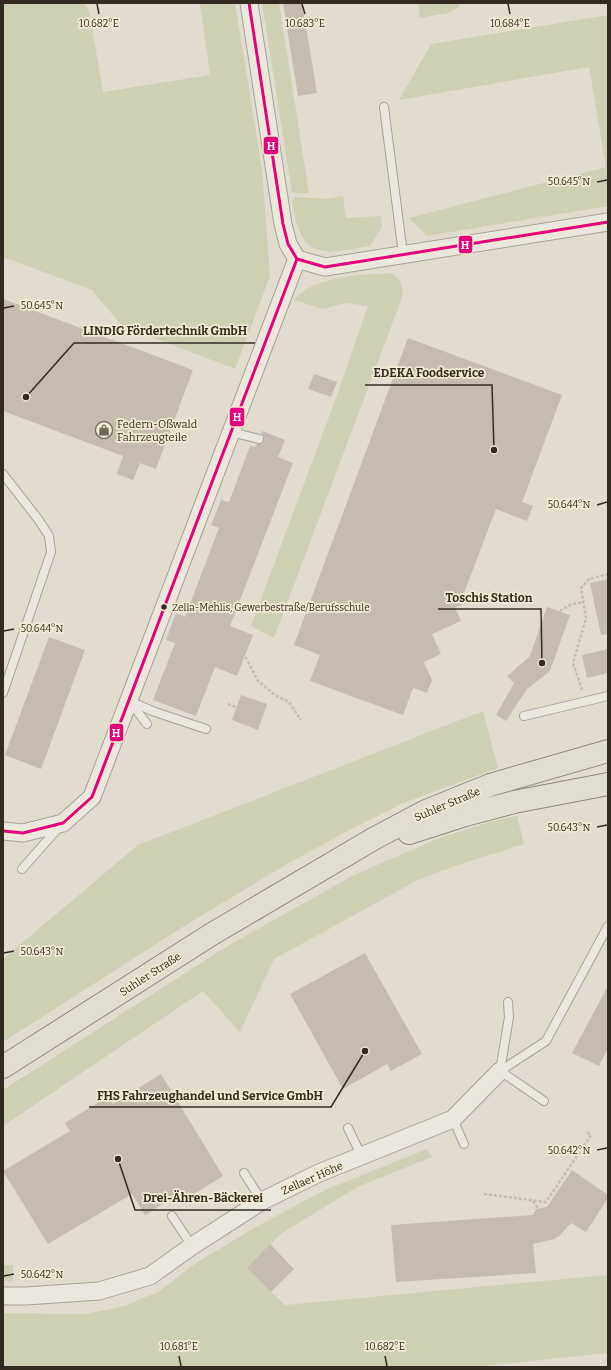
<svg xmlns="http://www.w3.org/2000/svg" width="611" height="1370" font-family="Bitter,serif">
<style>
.green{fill:#ced0b2}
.building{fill:#c5bcaf}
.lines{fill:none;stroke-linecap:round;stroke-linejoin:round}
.lane-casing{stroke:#a7a196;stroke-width:10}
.street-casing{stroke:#a7a196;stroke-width:19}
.primary-casing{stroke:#8c877d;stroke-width:24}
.path{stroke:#c2beb5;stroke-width:2.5;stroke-dasharray:3 2;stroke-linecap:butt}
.lane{stroke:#eae7de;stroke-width:8}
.street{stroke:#eae7de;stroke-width:17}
.primary{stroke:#e1ddd1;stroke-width:22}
.bus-1-casing{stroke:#f2ebd4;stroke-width:6}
.bus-1{stroke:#e5007d;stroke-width:3}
.ticks{fill:none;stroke:#342b20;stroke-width:1.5}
.bus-dot{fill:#342b20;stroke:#f2ebd4;stroke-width:1.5}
.labels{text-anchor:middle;stroke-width:3.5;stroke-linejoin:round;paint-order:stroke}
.bus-label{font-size:10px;fill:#342b20;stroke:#f2ebd4;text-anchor:start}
.poi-label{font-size:11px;fill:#342b20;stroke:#f2ebd4;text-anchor:start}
.street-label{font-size:11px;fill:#342b20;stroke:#f2ebd4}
.ticks-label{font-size:10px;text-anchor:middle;fill:#342b20;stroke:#f2ebd4;stroke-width:3.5;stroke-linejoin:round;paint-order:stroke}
.leader{fill:none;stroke:#342b20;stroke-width:1.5}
.callout-dot{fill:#342b20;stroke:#f2ebd4;stroke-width:1.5}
.callout-label{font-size:12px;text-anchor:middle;font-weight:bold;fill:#342b20;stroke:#f2ebd4;stroke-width:3.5;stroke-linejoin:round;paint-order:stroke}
.line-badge{stroke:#f2ebd4;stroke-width:1.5}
.badge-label{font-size:11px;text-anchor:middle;font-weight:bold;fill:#fff}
</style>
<rect width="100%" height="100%" fill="#e1dcce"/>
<g class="green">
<path d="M3,3H83L89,10L103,92L210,75L200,3H235L262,169L270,276L235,369L121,325L92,290L3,257Z"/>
<path d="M262,3H279L309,193H292Z"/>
<path d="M418,3H460L459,7L448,13L420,18Z"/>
<path d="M608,15V206L427,236L409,218L606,167L589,67L399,100L431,44Z"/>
<path d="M343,196L346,218L381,216L382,227L370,246C349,249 316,260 303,238C296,228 295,214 292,202L295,197L324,199Z"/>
<path d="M392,273L401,282L403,295L274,638L251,626L336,398L368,306L345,303L323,309L294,300C314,275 363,275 392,273Z"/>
<path d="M483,711L498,768L401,804L351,829L287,864L189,923L3,1042V959L138,845Z"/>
<path d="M517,816L524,844L458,865L418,880L274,959L240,1032L203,991L3,1126V1090L226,947L354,875L437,839L489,822Z"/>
<path d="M427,1149L432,1157L357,1187L281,1234L247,1268L285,1305L608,1275V1353L475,1367H3V1313L85,1314L121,1307L158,1292L196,1263L256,1227L325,1190Z"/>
<rect x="3" y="1265" width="10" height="16"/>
</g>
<g class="building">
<path d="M283,3H302L317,93L298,96Z"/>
<path d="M3,299L193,370L156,469L140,463L133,480L117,474L123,456L3,411Z"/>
<path d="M408,338L562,395L522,502L533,506L527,521L496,509L464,593L469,601L455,608L461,621L432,634L441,654L424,662L432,680L427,693L413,688L403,715L310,681L320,655L294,645Z"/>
<path d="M314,374L337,382L331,397L308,389Z"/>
<path d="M262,431L285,440L278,457L293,463L230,626L253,635L237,676L215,667L196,716L153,700L175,643L166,640L176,613L185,617L219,528L211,525L221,500L229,502L250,446L255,447L257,444H261L264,441V437L261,434Z"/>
<path d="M608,579V634L601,635L590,583Z"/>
<path d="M547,607L570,615L550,671L527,689L506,721L496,715L514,683L507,676L530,656Z"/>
<path d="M49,637L85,650L41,769L5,755Z"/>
<path d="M608,649V673L587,678L582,655Z"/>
<path d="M241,695L267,704L258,730L232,720Z"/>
<path d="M365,953L422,1054L391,1071L387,1064L343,1089L290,994Z"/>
<path d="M608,986V1048L599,1066L572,1053Z"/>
<path d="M161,1074L223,1176L186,1199L182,1192L145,1215L132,1194L48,1244L3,1171L70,1131L65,1123L109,1096L113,1104Z"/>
<path d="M572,1170L608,1195V1198L586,1232L571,1223L559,1236L554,1239L533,1244L536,1273L396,1282L391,1225L533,1215L536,1209L547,1207Z"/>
<path d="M270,1244L294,1269L271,1292L247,1268Z"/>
</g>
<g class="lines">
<g class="lane-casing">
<g id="lane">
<path d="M384,107L403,254"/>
<path d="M231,432L259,439"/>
<path d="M3,474L38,519L49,536L51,552L3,693"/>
<path d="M129,701L155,712L206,729"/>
<path d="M130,702L147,724"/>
<path d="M524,716L608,696"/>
<path d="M22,869L60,826"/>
<path d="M500,1071L546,1041L608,926"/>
<path d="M500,1071L509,1017L508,1002"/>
<path d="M500,1071L544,1101"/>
<path d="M453,1119L464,1144"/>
<path d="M348,1128L362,1157"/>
<path d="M244,1173L262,1201"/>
<path d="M172,1216L192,1246"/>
</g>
</g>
<g class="street-casing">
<g id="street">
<path d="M249,3L283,224L288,244L297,259L325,267L608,222"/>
<path d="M3,831L23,833L63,823L92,797L297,259"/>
<path d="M3,1296H26L99,1291L150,1276L192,1246L262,1201L319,1173L453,1119L500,1071"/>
</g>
</g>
<g class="primary-casing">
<g id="primary">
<path d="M409,833L465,815L514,802L608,784"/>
<path d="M3,1067L212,934L375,838L426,811L490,785L608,751"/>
</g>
</g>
<g class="path">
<path d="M220,513L224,515"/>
<path d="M560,611L570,605L583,602"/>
<path d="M223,647L245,656L258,681L275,695L289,702L301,720"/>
<path d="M582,690L573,663L586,618L581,588L589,579L608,574"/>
<path d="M228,704L256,715"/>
<path d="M484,1194L546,1202L591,1135L585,1131"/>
<path d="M533,1201L538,1208"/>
</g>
<use href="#lane" class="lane"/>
<use href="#street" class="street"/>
<use href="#primary" class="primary"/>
<g class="bus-1-casing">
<g id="bus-1">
<path d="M249,3L283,224L288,244L297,259L325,267L608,222"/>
<path d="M3,831L23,833L63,823L92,797L297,259"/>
</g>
</g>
<use href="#bus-1" class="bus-1"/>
</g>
<path class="ticks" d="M97,4L99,14M302,4L305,14M508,4L510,14M597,182L607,180M4,308L14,306M597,505L607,502M4,631L14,629M597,827L607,825M4,953L14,951M597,1150L607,1148M4,1276L14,1274M179,1356L181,1366M385,1356L387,1366"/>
<defs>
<g id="shop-ring" transform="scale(0.9)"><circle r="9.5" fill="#f2ebd4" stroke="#71695d" stroke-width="1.5"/><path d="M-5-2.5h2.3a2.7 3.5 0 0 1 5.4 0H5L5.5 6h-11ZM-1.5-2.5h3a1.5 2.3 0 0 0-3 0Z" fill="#71695d"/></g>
</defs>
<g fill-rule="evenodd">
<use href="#shop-ring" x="104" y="430"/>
</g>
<circle class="bus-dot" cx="164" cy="607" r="3.5"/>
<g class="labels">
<g class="bus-label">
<text x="172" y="611">Zella-Mehlis, Gewerbestraße/Berufsschule</text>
</g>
<g class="poi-label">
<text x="117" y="428">Federn-Oßwald<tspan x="117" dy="13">Fahrzeugteile</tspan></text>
</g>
<g class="street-label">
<text transform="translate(447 804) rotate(-23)" y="4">Suhler Straße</text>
<text transform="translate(150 974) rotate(-33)" y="4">Suhler Straße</text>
<text transform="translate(312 1178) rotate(-24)" y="4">Zellaer Höhe</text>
</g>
</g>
<g class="ticks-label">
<text x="99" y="27">10.682°E</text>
<text x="305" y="27">10.683°E</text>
<text x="510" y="27">10.684°E</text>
<text x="569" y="185">50.645°N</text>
<text x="42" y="309">50.645°N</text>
<text x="569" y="508">50.644°N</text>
<text x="42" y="632">50.644°N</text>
<text x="569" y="831">50.643°N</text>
<text x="42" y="955">50.643°N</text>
<text x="569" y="1154">50.642°N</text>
<text x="42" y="1278">50.642°N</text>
<text x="179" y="1350">10.681°E</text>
<text x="385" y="1350">10.682°E</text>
</g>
<path class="leader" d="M26 397L74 343H255M494 450L492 385H365M542 663L541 609H438M365 1051L331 1107H89M118 1159L135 1210H271"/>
<g class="callout-dot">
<circle cx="26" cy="397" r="4"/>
<circle cx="494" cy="450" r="4"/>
<circle cx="542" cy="663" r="4"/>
<circle cx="365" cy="1051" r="4"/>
<circle cx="118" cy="1159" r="4"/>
</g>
<g class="callout-label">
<text x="165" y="335">LINDIG Fördertechnik GmbH</text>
<text x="429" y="377">EDEKA Foodservice</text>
<text x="489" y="602">Toschis Station</text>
<text x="210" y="1100">FHS Fahrzeughandel und Service GmbH</text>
<text x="203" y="1202">Drei-Ähren-Bäckerei</text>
</g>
<g class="line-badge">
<rect x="263" y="136" width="16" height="19" rx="4" fill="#e5007d"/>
<rect x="458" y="235" width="15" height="19" rx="4" fill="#e5007d"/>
<rect x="229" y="407" width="16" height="20" rx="4" fill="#e5007d"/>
<rect x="109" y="723" width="15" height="19" rx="4" fill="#e5007d"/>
</g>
<g class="badge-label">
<text x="271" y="150">H</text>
<text x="465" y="249">H</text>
<text x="237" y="421">H</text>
<text x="116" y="737">H</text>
</g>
<rect width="611" height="1370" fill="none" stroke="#342b20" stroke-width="8"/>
</svg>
